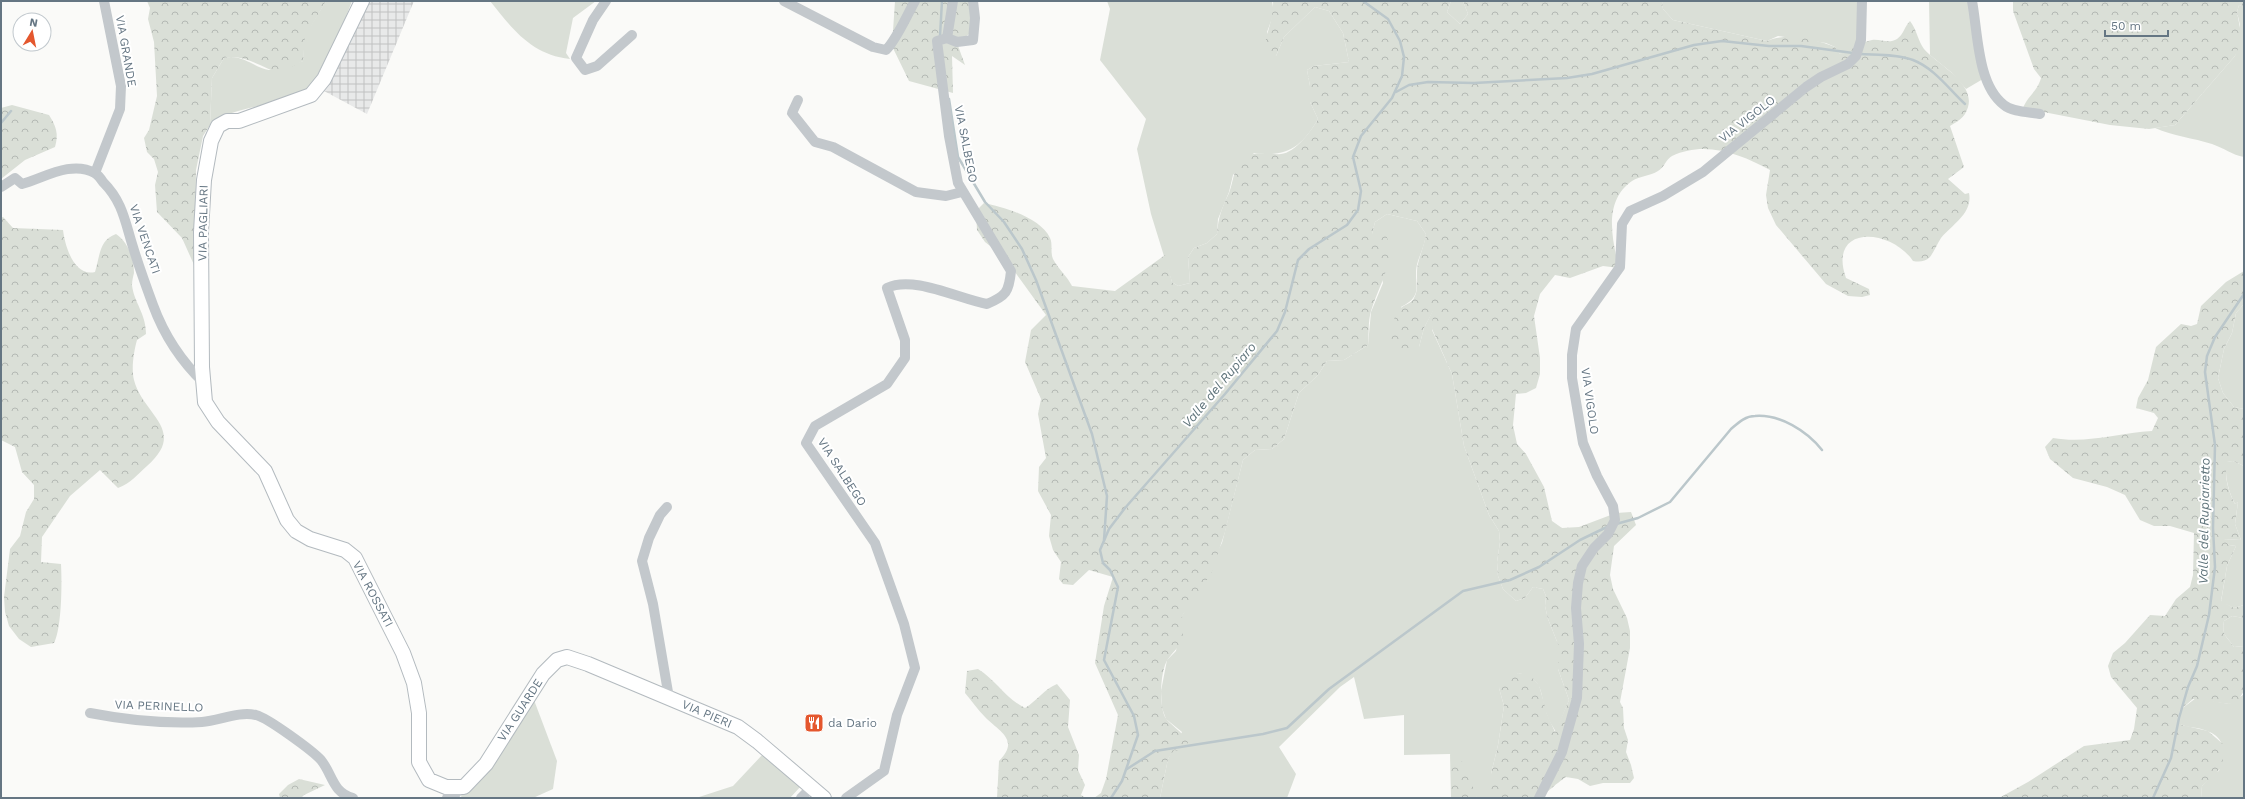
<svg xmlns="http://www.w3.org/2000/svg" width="2245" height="799" font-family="'Work Sans',sans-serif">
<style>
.industrial{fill:url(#industrial-grid)}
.grass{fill:#dadfd7}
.forest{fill:url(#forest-crowns)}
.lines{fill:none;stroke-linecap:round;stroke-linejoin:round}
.stream{stroke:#bbc7cb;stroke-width:2.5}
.secondary-casing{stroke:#b3babf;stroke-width:16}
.street{stroke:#c3c8cc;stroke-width:10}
.secondary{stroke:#fff;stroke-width:14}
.labels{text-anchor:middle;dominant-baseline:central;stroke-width:4;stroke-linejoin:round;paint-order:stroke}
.street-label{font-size:12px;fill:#657683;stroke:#fff}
.poi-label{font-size:12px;fill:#657683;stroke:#fff;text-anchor:start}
.water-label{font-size:13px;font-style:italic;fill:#60757c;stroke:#fff}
</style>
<defs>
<pattern id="industrial-grid" width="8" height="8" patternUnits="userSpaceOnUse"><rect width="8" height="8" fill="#e8e9e9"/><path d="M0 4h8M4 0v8" fill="none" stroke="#c0c1c2"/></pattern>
<pattern id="forest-crowns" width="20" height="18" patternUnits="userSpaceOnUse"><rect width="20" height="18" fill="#dadfd7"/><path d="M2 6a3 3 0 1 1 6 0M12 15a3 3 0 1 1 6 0" fill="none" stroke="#b4b9b4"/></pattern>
</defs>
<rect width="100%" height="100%" fill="#fafaf8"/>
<!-- industrial -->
<polygon class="industrial" points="366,1 414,1 367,114 324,91 335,71"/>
<!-- grass -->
<g class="grass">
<path d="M326,1h26l-8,21 -31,62c-24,24 -79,19 -103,41l2,-47 12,-20c18,-5 32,11 45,12 10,0 24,-6 34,-9l1,-24z"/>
<path d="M490,1h106l-23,17 -7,35 4,6c-38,-4 -57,-29 -80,-58z"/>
<path d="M1107,1h165l2,12 -7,19 9,24 8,-19 31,-30 14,4 14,22 6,29 -35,4 -7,4 3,16v16l8,17c-16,28 -32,39 -64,34l-21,22 -4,17 -11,27 -1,15 -10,9 -13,5 -6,9 2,26 -12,3 -6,-4 -21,-68 -14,-65 9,-30 -46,-59 10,-51z"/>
<polygon points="1451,1 1463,1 1468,14 1460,24 1447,12"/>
<polygon points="1662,1 1862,1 1865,43 1840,54 1835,47 1826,43 1778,36 1767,41 1673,20 1663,9"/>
<polygon points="1929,1 1973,1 1988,76 1966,89 1951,72 1930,55"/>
<path d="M2239,5l5,1v151c-12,-2 -20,-9 -32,-13 -19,-6 -39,-8 -57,-16l20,-3 60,-69 5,-31 -3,-13z"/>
<path d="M1387,214l30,7 9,13c-1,10 -5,18 -8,27 -7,21 9,33 -17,46l18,40 5,-19 9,-18 1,11 -2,9 20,44 12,72 25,69 10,16 1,11 -3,20 1,14 5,13 13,12 9,-3 8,-11 10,2 3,7 -1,10 3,13 10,25v25l11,31 -13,32c-3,-5 -7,-11 -9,-17 -8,-20 -1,-36 -29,-42l-19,15 5,18 -6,39 -7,29v24h-14l-27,-44 -46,1v-40l-40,4 -10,-42 -14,10 -61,60 17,27 -9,24h-127l8,-39 14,-27 -16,-13 -4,-11 -1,-17 6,-31 9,-9 6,-35 40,-73 21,-83 12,-10 17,-1 12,-10 15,-46 19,-18 9,-14 17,-1 24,-15 3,-33 12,-29 -11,-49 3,-12z"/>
<polygon points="2244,304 2244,409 2234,407 2223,393 2218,378 2224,349 2232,333 2236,313"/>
<path d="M2233,461l11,5v139l-10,3 -13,-6 6,-36 9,-20 -7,-1 -6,-6 18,1 -6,-16 3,-22 -3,2c-7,-13 -10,-27 -9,-42z"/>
<path d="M2232,616l12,2v28l-10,1c-6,-10 -13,-11 -10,-26z"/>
<path d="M2244,691v107h-43l1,-12 13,-14 4,-1c8,-25 5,-37 -22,-43 -6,-1 -13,-1 -18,-5l1,-13 16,-12 33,6 14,-9z"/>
<polygon points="534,700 557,761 553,789 533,798 462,798 460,794"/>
<polygon points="763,754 801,786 790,798 696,798 733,786"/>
</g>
<!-- forest -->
<g class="forest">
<path d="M147,1h179l-21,36 -2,24 -24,12c-16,-5 -37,-20 -55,-15l-12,20 -2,47 -7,11 -7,34 -1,97 -13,-29 -25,-26 -2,-27 3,-13 -4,-13 -7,-7 -3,-14 5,-8 8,-34 -3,-54 -6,-23 2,-11z"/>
<polygon points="895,1 969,1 972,32 957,43 965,65 952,56 953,93 909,81 892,46"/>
<path d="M1273,1h178l-4,11 13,12 8,-10 -5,-13h199l1,8 10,11 94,21c21,-9 47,-2 68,6l5,7c9,-5 22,-12 32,-14 9,-1 17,4 25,-1 7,-5 7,-12 13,-18 7,9 8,20 14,28 15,17 58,37 41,65 -3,5 -10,9 -15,12l14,41 -16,12 17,15 4,-1c4,20 -16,31 -28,45 -4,6 -7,14 -11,19 -5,5 -11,5 -17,4 -22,-33 -86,-37 -67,17l23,11 1,6 -8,2 -14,-1 -22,-12 -50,-59 -8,-17 -2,-13 4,-25c-29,-16 -65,-30 -98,-14 -6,3 -8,12 -14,15 -8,5 -18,5 -26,10 -29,20 -20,58 -13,87l-16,-2 -33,12 -15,-3 -15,19 -6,22 6,42v16l-4,14 -10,5 -10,1 -3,31 4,19 9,10 18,33 8,34 10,7 17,-1 37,-14 15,-1 5,13 -22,21 -4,29 3,14 14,29 3,13v17l-10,54 3,6 1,20 4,12 -2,12 5,13 3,13 -4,5h-27l-13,3 -12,-7 -12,-2c-6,4 -21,16 -25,21h-50v-24l7,-29 6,-39 -5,-18 3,-10 16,-5 12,2 9,10 8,29 8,18 14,-32 -11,-31v-25l-10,-25 -3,-13 1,-10 -3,-7 -10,-2 -8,11 -9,3 -13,-12 -5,-13 -1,-14 3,-20 -1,-11 -10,-16 -25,-69 -12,-72 -20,-45 1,-18 -9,17 -5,19 -13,4 -15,-6c1,-13 0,-29 11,-38 4,-3 10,-4 12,-9 4,-7 3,-14 3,-22 -1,-15 7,-27 9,-42l-9,-13 -30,-7 -12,8 -3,12 14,1c11,24 -8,52 -15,76 -3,10 -2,23 -3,34l-24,15 -17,1 -9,14 -19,18 -15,46 -12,10 -17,1 -12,10 -18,72 -14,42 -29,42 1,23c-4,8 -10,13 -15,20 -8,11 -9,46 -3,58 5,8 17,14 23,25l-4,10 -10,-2 -6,9 -8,39h-66l7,-5 5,-14 12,-64 -23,-52 9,-57 9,-29 -24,-7 -16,15 -10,-1 -4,-5 2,-17 -8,-12 -4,-14 2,-21 -13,-24 1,-24 7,-9 -8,-44 3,-15 -16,-37 6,-32 15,-15 -42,-58 -19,-15 -8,-12 -1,-19 8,-8c20,4 57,15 66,35 3,6 0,14 3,21 6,11 14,17 19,27l43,5 50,-36 7,27 6,4 12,-3 -2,-26 6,-9 13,-5 10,-9c1,-16 5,-27 12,-41 6,-15 4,-34 24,-39 8,-2 20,1 28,0 14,-1 31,-24 37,-35l-8,-17v-16l-3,-16 7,-4 35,-4 -6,-29 -14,-22 -14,-4 -31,30 -8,19 -12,-6c2,-17 10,-32 9,-49z"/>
<path d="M2013,1h231v5l-5,-1 -2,7 5,27 -7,17 -60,69 -26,4 -39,-4 -87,-17c6,-14 14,-16 18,-30l-7,-9 -21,-58z"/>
<path d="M12,105l37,10c7,11 10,19 6,32l-30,13 -24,19v-71z"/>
<path d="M3,217l10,11 50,2c2,16 11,47 32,42 5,-16 4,-32 21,-38 12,8 18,24 18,39 -1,4 -2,8 -2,12 2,18 14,28 14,49l-9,6c-3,11 -6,28 -3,40 9,35 54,50 13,86 -10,9 -16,17 -29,22l-18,-18 -30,26 -28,41 -1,25 20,2c1,18 1,63 -7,79l-23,4 -12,-8 -10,-13 -4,-14 -1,-15 6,-48 10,-13 6,-24 8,-13v-14l-12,-13 -7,-25 -14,-7v-222z"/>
<path d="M2244,271v33l-8,9 -4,20 -8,16 -6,29 5,15 11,14 10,2v57l-11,-5 -6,1c-3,14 1,29 8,42l3,-2 -3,22 6,16 -17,-1 5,6 7,1 -9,20 -6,35 13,7 10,-3v13l-12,-2 -8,5c-3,15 4,16 10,26l10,-1v45l-7,11 -8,2 -36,-5 -13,11 -2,9 4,6 26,6 15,13 1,11 -3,13 -19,18 -1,12h-202l29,-16 56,-36 46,-6 4,-11 3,-21 -26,-31 -3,-11 5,-13 12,-10 25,-28 15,1 11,-17 14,-12 3,-12 1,-42 -24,-7h-16l-14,-6 -15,-25 -18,-8 -34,-9 -23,-19 -5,-12 8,-9c34,6 65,-5 99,-7l6,-13 -4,-5 -18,-5 2,-10 10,-18 8,-33 25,-23 10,2 6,-2 4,-18 25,-24z"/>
<path d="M978,669c19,12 27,29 47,39 13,-8 19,-19 32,-24l13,16 -2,27 11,28 -1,15 7,15 -4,10 5,3h-89l2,-37c21,-21 1,-29 -14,-44 -7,-7 -13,-16 -20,-24l2,-22z"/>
<polygon points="1450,754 1464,763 1477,798 1451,798"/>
<polygon points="299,779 325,785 302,796 303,798 280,798 279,794 288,785"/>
</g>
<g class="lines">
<!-- stream -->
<g class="stream">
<polyline points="940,36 942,1"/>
<path d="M1860,54c17,1 37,0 53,6 21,8 36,29 52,44"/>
<polyline points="1396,92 1409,85 1428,82 1474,83 1567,78 1592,74 1694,45 1722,41 1769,46 1801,46 1853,53"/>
<polyline points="949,99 958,157 985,202 1004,222 1022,249 1036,280 1092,434 1107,496 1104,540"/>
<polyline points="1,123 11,111"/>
<path d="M1616,524l22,-6 32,-16 61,-73c7,-6 14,-13 24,-13 25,-2 52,15 67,34"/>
<polyline points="1127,769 1155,751 1263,734 1287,728 1329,689 1463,591 1510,580 1539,567 1580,540 1609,526"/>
<polyline points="1111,798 1122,781 1138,735 1134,716 1104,660 1118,587 1110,570 1103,563 1100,550 1109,529 1125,508 1225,394 1277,331 1285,312 1298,260 1309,249 1347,225 1358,210 1361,191 1353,157 1361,136 1392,98 1402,76 1404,57 1400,41 1388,19 1363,1"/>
<polyline points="2153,798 2171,758 2179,718 2188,687 2197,666 2209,615 2215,567 2213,528 2215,445 2205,372 2207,356 2215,337 2244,294"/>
</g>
<defs>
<polyline id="secondary" points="362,1 324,79 311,95 239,121 227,121 218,126 211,141 204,180 201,232 202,367 205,402 218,422 265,471 287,520 296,531 310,539 345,550 355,558 403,653 414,683 419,713 419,762 429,780 446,787 464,787 486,764 543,674 557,660 567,657 588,664 738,727 757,741 824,798"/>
</defs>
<!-- secondary casing -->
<use href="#secondary" class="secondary-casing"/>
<!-- street -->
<g class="street">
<polyline points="606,1 593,20 576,58 585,70 597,66 632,35"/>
<path d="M784,1l89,46 13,3c11,-11 21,-35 29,-49"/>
<path d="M1972,1c6,31 5,84 32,104 8,7 25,7 36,9"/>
<polyline points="947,38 953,1"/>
<polyline points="798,100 792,113 815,142 833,147 916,192 946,196 962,192"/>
<polyline points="95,173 120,109 121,86 104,1"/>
<path d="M1,187l14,-9 7,6c22,-6 49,-24 73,-11 3,2 6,6 8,9 20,20 22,40 30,65 6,20 13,39 20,58 11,30 29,57 51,78"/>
<polyline points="667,507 660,515 649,538 642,561 653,604 669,698"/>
<path d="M90,713c36,7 74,11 112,9 17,-1 36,-11 54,-7 12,3 57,36 65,45 12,15 11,32 32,38"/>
<polyline points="447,798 454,796 460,788"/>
<polyline points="801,798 812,787"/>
<path d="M846,798l38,-27 13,-56 18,-47 -11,-44 -29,-81 -69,-100 9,-17 72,-42 18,-26v-18l-18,-52c26,-13 72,11 100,16 19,-8 22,-12 24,-33l-53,-88 -9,-47 -12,-95 10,-3 10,4 16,-2 2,-22 -2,-17"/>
<polyline points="1539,798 1562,752 1577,698 1579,644 1576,608 1578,583 1582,566 1594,548 1608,534 1615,520 1613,506 1597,476 1583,443 1572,378 1572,355 1576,329 1620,267 1622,224 1630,211 1663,196 1703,172 1806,87 1821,77 1848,64 1856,56 1861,40 1862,1"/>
</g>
<!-- secondary -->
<use href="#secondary" class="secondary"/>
</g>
<!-- icons -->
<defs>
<symbol id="restaurant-square" viewBox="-11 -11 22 22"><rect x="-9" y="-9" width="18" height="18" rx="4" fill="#e4572e" stroke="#fff"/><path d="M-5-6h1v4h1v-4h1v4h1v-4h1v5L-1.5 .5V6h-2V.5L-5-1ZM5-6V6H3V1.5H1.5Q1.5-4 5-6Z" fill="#fff"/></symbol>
</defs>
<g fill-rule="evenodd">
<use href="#restaurant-square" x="803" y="712" width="22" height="22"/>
</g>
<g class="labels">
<!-- street labels -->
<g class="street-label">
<text transform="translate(126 51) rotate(80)">VIA GRANDE</text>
<text transform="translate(1747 119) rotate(-38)">VIA VIGOLO</text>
<text transform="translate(966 144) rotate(79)">VIA SALBEGO</text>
<text transform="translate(203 223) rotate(-89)">VIA PAGLIARI</text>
<text transform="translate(145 239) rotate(71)">VIA VENCATI</text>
<text transform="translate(1590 401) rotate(82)">VIA VIGOLO</text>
<text transform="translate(842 472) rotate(57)">VIA SALBEGO</text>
<text transform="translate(373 594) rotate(62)">VIA ROSSATI</text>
<text transform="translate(159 706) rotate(2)">VIA PERINELLO</text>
<text transform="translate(520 710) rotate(-57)">VIA GUARDE</text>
<text transform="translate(707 714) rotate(23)">VIA PIERI</text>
</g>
<!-- poi labels -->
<g class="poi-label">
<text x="828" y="723">da Dario</text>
</g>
<!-- water labels -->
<g class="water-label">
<text transform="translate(1219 385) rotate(-50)">Valle del Rupiaro</text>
<text transform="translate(2204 521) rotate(-89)">Valle del Rupiarietto</text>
</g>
</g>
<!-- border -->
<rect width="2245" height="799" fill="none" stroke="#657683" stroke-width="4"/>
<!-- north arrow -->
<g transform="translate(32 32) rotate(10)"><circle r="19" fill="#ffffff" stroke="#c1c8cd"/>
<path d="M0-3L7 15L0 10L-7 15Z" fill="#e4572e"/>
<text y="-6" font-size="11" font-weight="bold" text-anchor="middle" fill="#657683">N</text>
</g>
<!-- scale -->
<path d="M2105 30v6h63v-6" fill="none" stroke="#657683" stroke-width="2"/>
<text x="2111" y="30" font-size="12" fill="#657683" stroke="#ffffff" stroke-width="3" paint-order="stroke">50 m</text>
</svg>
